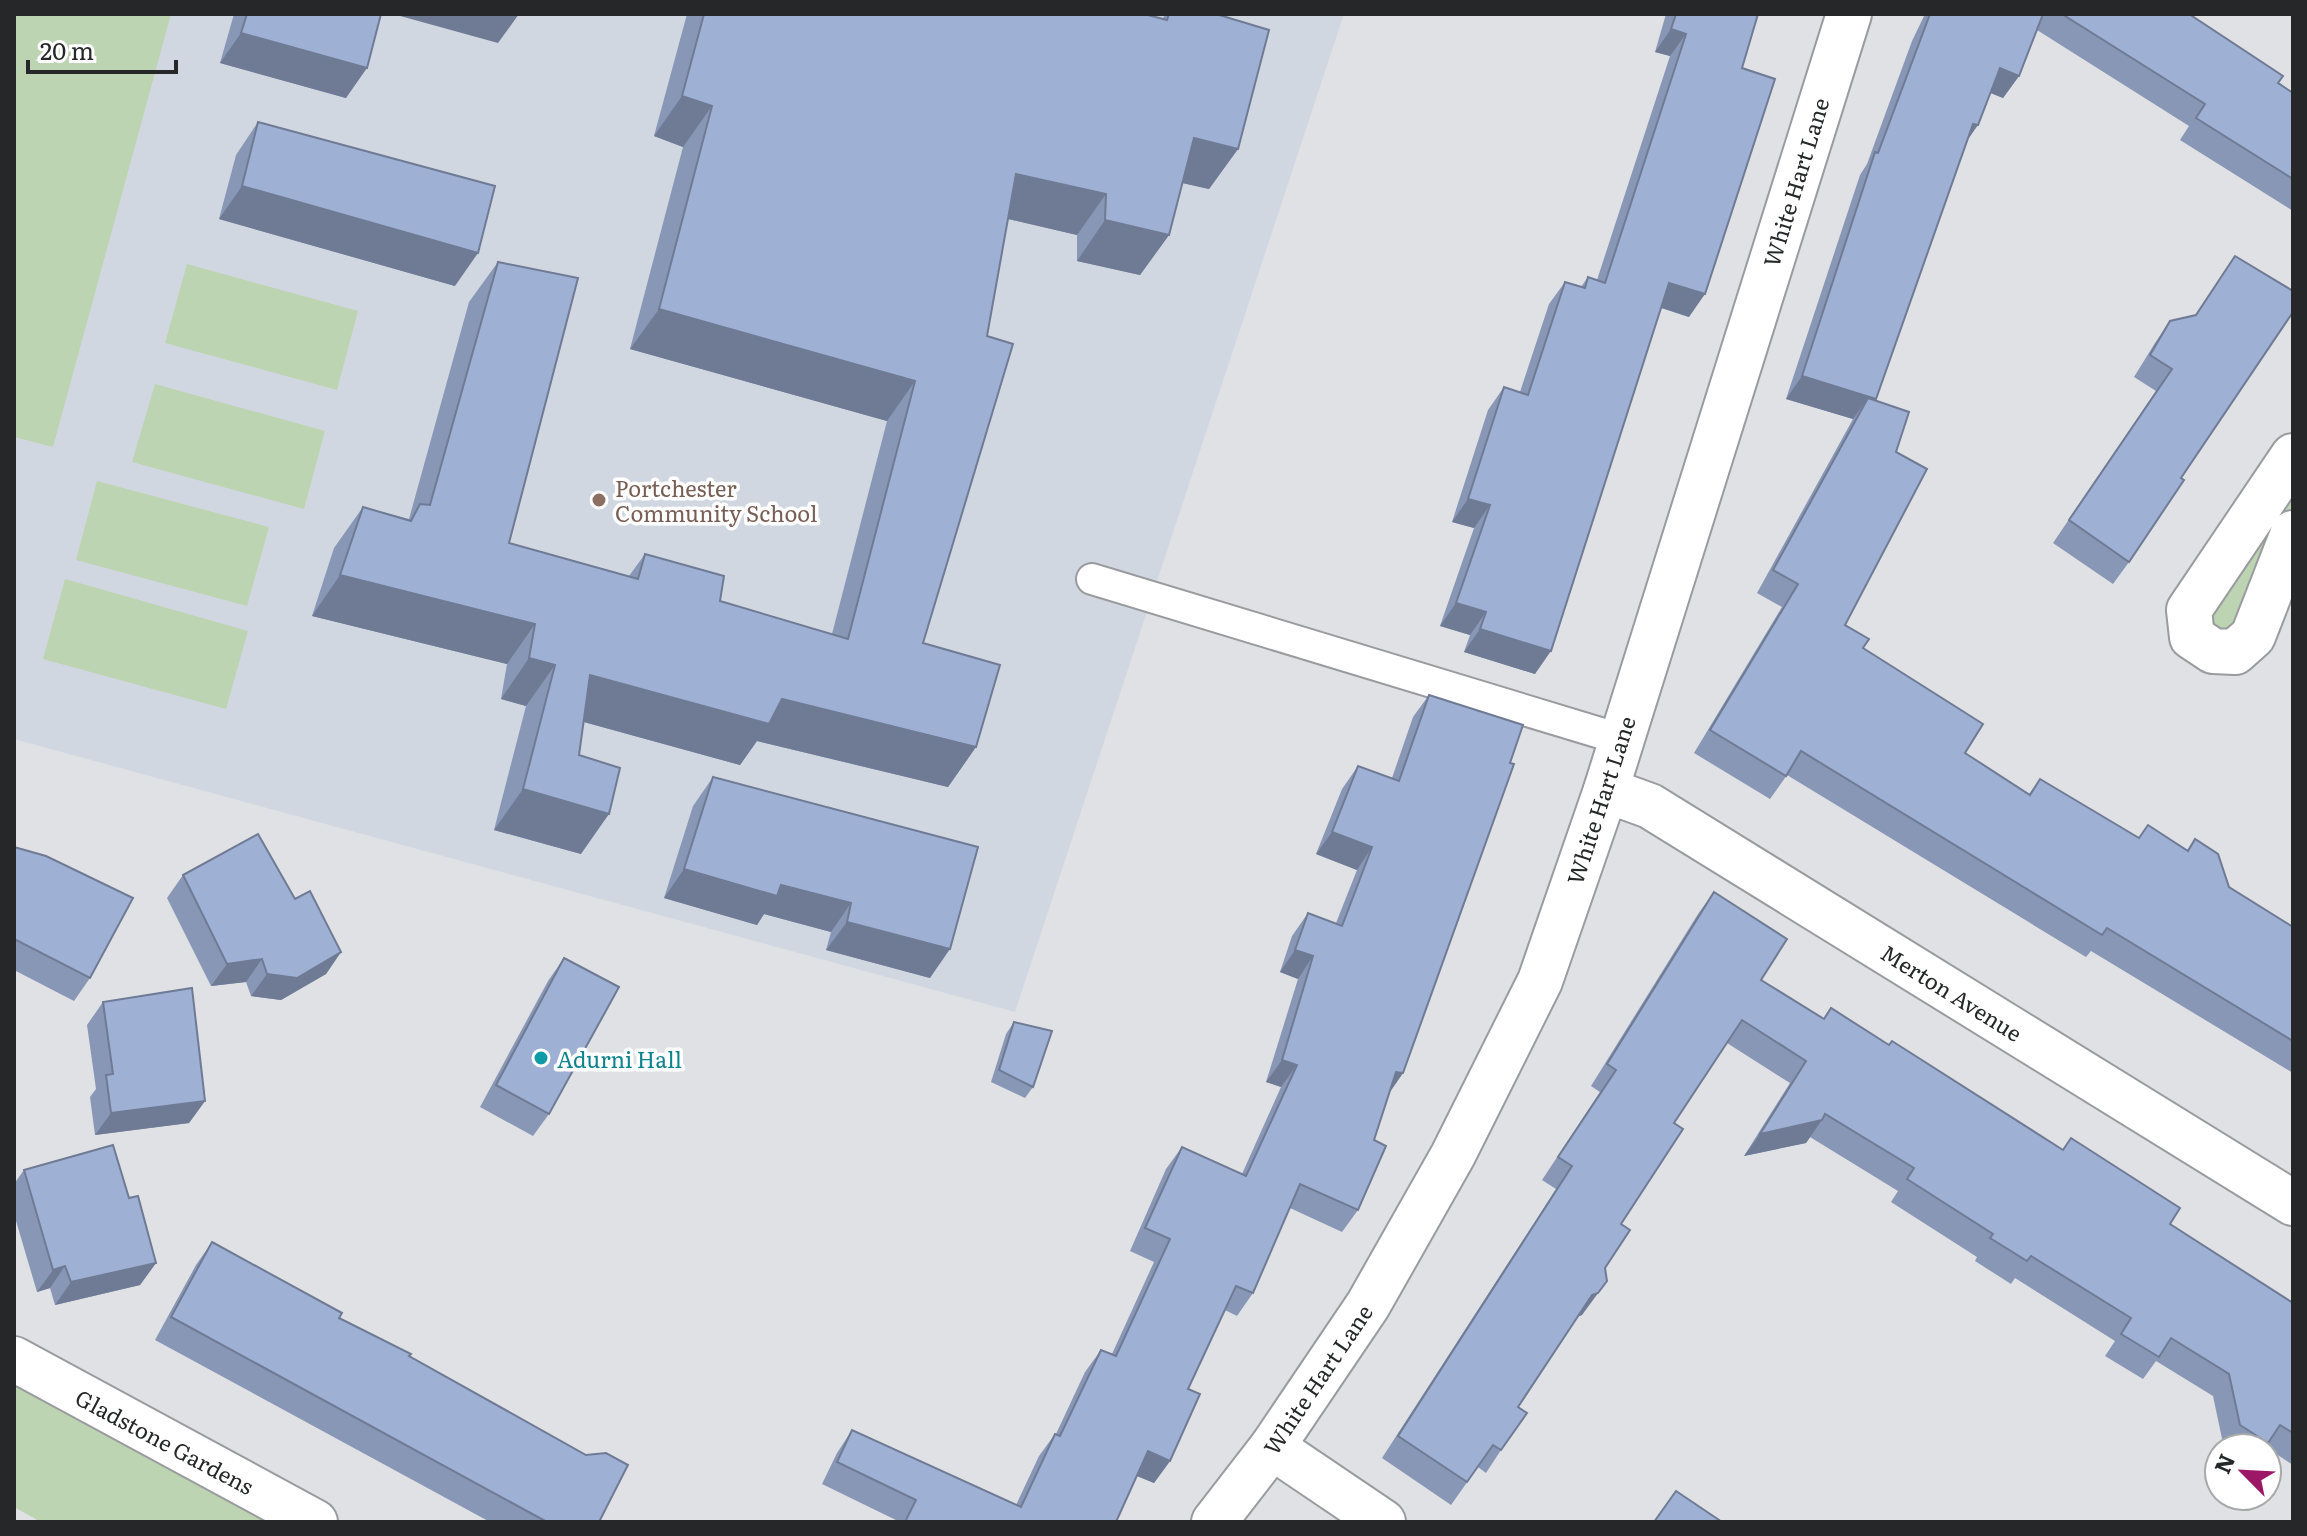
<svg xmlns="http://www.w3.org/2000/svg" width="2307" height="1536" font-family="Literata,serif">
<style>
.built{fill:#d1d7e1}
.green{fill:#bcd4b1}
.lines{fill:none;stroke-linecap:round;stroke-linejoin:round}
.lane-casing{stroke:#999b9e;stroke-width:34}
.street-casing{stroke:#999b9e;stroke-width:48}
.secondary-casing{stroke:#999b9e;stroke-width:48}
.lane{stroke:#fff;stroke-width:30}
.street{stroke:#fff;stroke-width:44}
.secondary{stroke:#fff;stroke-width:44}
.wall{fill:#8897b6}
.shaded-wall{fill:#6f7b94}
.building{fill:#9eb0d4;stroke:#6f7b94;stroke-width:2}
.education-dot{fill:#8d6e63;stroke:#fff;stroke-width:3}
.culture-dot{fill:#0f9aa8;stroke:#fff;stroke-width:3}
.labels{text-anchor:middle;dominant-baseline:central;stroke-width:7;stroke-linejoin:round;paint-order:stroke}
.street-label{font-size:22px;fill:#262728;stroke:#fff}
.education-label{font-size:22px;fill:#785e54;stroke:#fff;text-anchor:start}
.culture-label{font-size:22px;fill:#0d838f;stroke:#fff;text-anchor:start}
</style>
<rect width="100%" height="100%" fill="#e0e1e5"/>
<!-- built -->
<polygon class="built" points="14,14 1344,14 1015,1012 14,739"/>
<!-- green -->
<g class="green">
<polygon points="14,14 171,14 53,447 14,437"/>
<polygon points="187,264 358,311 337,390 165,343"/>
<polygon points="155,384 325,431 304,509 132,462"/>
<polygon points="2293,468 2293,502 2248,625 2233,638 2204,623"/>
<polygon points="97,481 269,527 247,606 76,560"/>
<polygon points="65,579 248,631 226,709 43,659"/>
<polygon points="14,1379 275,1522 41,1522 14,1507"/>
</g>
<g class="lines">
<defs>
<polyline id="lane" points="1092,579 1620,739"/>
<g id="street">
<polyline points="2293,456 2189,610 2192,637 2213,651 2235,652 2253,636 2293,533"/>
<polyline points="1606,790 1650,806 2293,1203"/>
<polyline points="14,1359 315,1522"/>
<polyline points="1272,1447 1383,1522"/>
</g>
<polyline id="secondary" points="1214,1522 1272,1447 1368,1305 1453,1155 1540,981 1606,790 1849,14"/>
</defs>
<!-- lane casing -->
<use href="#lane" class="lane-casing"/>
<!-- street casing -->
<use href="#street" class="street-casing"/>
<!-- secondary casing -->
<use href="#secondary" class="secondary-casing"/>
<!-- lane -->
<use href="#lane" class="lane"/>
<!-- street -->
<use href="#street" class="street"/>
<!-- secondary -->
<use href="#secondary" class="secondary"/>
</g>
<!-- wall -->
<g class="wall">
<polygon points="234,14 381,14 346,98 220,63"/>
<polygon points="687,14 1144,14 1162,19 1166,14 1216,14 1238,149 1209,189 1182,183 1169,235 1140,275 1077,261 1077,235 1008,219 923,643 976,747 948,787 757,741 740,765 584,722 579,755 581,854 494,830 526,706 501,699 507,664 312,616 334,548 363,507 409,519 469,302 498,262 509,543 629,576 645,554 720,601 832,634 887,421 630,349 683,147 654,136"/>
<polygon points="1666,14 1758,14 1742,68 1689,317 1661,308 1535,674 1464,652 1470,635 1440,626 1474,528 1452,522 1488,410 1504,387 1520,392 1549,304 1565,282 1581,287 1588,277 1597,280 1670,56 1655,52"/>
<polygon points="1925,14 2189,14 2293,93 2293,211 2180,140 2189,126 2037,30 2019,76 2003,98 1990,93 1968,139 1876,400 1896,452 1845,625 1863,648 1965,753 2029,794 2040,779 2139,838 2187,850 2195,839 2229,887 2293,928 2293,1073 2091,951 2086,957 1787,775 1770,799 1694,753 1782,607 1757,593 1853,419 1786,399 1860,175 1867,164 1912,41"/>
<polygon points="258,122 455,286 219,219 236,155"/>
<polygon points="2235,256 2181,478 2129,562 2113,584 2053,543 2156,391 2134,377 2155,343 2170,321 2195,316"/>
<polygon points="1429,695 1403,1073 1390,1092 1374,1140 1358,1210 1342,1232 1290,1208 1253,1293 1237,1316 1225,1310 1188,1389 1170,1461 1154,1483 1137,1476 1116,1522 900,1522 822,1484 837,1453 852,1430 1016,1505 1039,1456 1055,1434 1056,1434 1085,1372 1101,1350 1112,1354 1154,1262 1130,1251 1166,1169 1182,1147 1242,1174 1281,1087 1266,1082 1298,979 1280,972 1292,936 1308,913 1336,923 1357,870 1316,854 1342,789 1358,766 1392,778 1413,717"/>
<polygon points="713,777 930,978 826,950 831,932 764,914 757,925 664,898 693,806"/>
<polygon points="14,847 90,978 74,1001 14,970"/>
<polygon points="183,875 295,899 341,952 326,974 281,1000 251,996 246,982 211,986 167,898"/>
<polygon points="1714,892 1761,980 1824,1019 2170,1224 2293,1303 2293,1465 2267,1448 2224,1448 2213,1396 2156,1361 2143,1379 2105,1356 2115,1341 2015,1278 2011,1284 1975,1261 1977,1257 1891,1202 1898,1191 1810,1137 1806,1143 1744,1156 1790,1083 1727,1043 1674,1123 1621,1224 1605,1268 1582,1315 1577,1317 1518,1407 1501,1450 1486,1473 1478,1467 1451,1505 1382,1458 1556,1189 1542,1180 1600,1092 1591,1086 1698,914"/>
<polygon points="564,958 549,1114 533,1136 480,1107 548,981"/>
<polygon points="103,1002 205,1101 189,1123 95,1135 90,1097 96,1089 87,1025"/>
<polygon points="1014,1022 1033,1087 1025,1098 991,1082 1006,1034"/>
<polygon points="24,1170 129,1198 156,1263 140,1285 55,1305 50,1288 37,1292 14,1214 14,1184"/>
<polygon points="212,1242 339,1318 409,1356 599,1522 490,1522 155,1340 196,1265"/>
</g>
<!-- shaded-wall -->
<g class="shaded-wall">
<polygon points="393,14 519,14 498,43"/>
<polygon points="1671,29 1686,34 1670,56 1655,52"/>
<polygon points="241,33 367,68 346,98 220,63"/>
<polygon points="2000,68 2019,76 2003,98 1984,90"/>
<polygon points="682,96 712,106 683,147 654,136"/>
<polygon points="1973,124 1978,125 1962,148"/>
<polygon points="1194,138 1238,149 1209,189 1165,179"/>
<polygon points="1016,174 1106,194 1077,235 987,214"/>
<polygon points="242,186 478,253 455,286 219,219"/>
<polygon points="1105,220 1169,235 1140,275 1077,261"/>
<polygon points="1669,283 1705,294 1689,317 1653,305"/>
<polygon points="659,309 915,381 887,421 630,349"/>
<polygon points="1802,376 1876,399 1868,398 1853,419 1786,399"/>
<polygon points="1468,499 1490,505 1474,528 1452,522"/>
<polygon points="340,575 535,624 507,664 312,616"/>
<polygon points="1456,603 1486,612 1470,635 1440,626"/>
<polygon points="1480,629 1551,651 1535,674 1464,652"/>
<polygon points="529,658 555,665 526,706 501,699"/>
<polygon points="590,675 782,699 976,747 948,787 757,741 740,765 562,716"/>
<polygon points="523,789 609,814 581,854 494,830"/>
<polygon points="1332,832 1372,847 1357,870 1316,854"/>
<polygon points="684,869 781,885 851,903 831,932 764,914 757,925 664,898"/>
<polygon points="847,922 950,949 930,978 826,950"/>
<polygon points="1295,950 1313,956 1298,979 1280,972"/>
<polygon points="341,952 326,974 281,1000 251,996 267,974"/>
<polygon points="262,959 246,982 211,986 227,964"/>
<polygon points="1282,1060 1297,1065 1281,1087 1266,1082"/>
<polygon points="1396,1072 1403,1073 1387,1096"/>
<polygon points="205,1101 189,1123 95,1135 111,1113"/>
<polygon points="1822,1120 1806,1143 1744,1156 1760,1134"/>
<polygon points="156,1263 140,1285 55,1305 71,1282"/>
<polygon points="65,1266 50,1288 37,1292 53,1270"/>
<polygon points="1607,1281 1582,1315 1576,1317 1592,1295"/>
<polygon points="1148,1451 1170,1461 1154,1483 1132,1474"/>
</g>
<!-- building -->
<g class="building">
<polygon points="247,14 381,14 367,68 241,33"/>
<polygon points="704,14 1144,14 1167,20 1169,14 1216,14 1269,30 1238,149 1194,138 1169,235 1105,220 1106,194 1016,174 987,336 1013,344 923,643 1000,665 976,747 782,699 769,724 590,675 579,755 620,768 609,814 523,789 555,665 529,658 535,624 340,575 363,507 411,521 420,504 430,505 498,262 578,278 509,543 638,579 645,554 724,576 720,601 848,639 915,381 659,309 712,106 682,96"/>
<polygon points="1676,14 1758,14 1742,68 1775,79 1705,294 1669,283 1551,651 1480,629 1486,612 1456,603 1490,505 1468,499 1504,387 1528,395 1565,282 1585,288 1588,277 1605,283 1686,34 1671,29"/>
<polygon points="1930,14 2043,14 2019,76 2000,68 1978,125 1973,124 1876,399 1802,376 1875,152 1878,153"/>
<polygon points="2062,14 2189,14 2283,76 2278,83 2293,93 2293,179 2196,118 2205,104"/>
<polygon points="258,122 495,186 478,253 242,186"/>
<polygon points="2235,256 2293,291 2293,312 2181,478 2184,480 2129,562 2069,520 2172,369 2150,355 2170,321 2196,315"/>
<polygon points="1868,398 1909,412 1896,452 1927,469 1845,625 1869,639 1863,648 1983,724 1965,753 2030,795 2040,779 2139,838 2148,825 2188,851 2195,839 2218,854 2229,887 2293,927 2293,1041 2107,928 2102,935 1801,751 1786,776 1710,730 1798,584 1773,570"/>
<polygon points="1429,695 1523,725 1510,763 1514,764 1403,1073 1396,1072 1374,1140 1386,1146 1358,1210 1300,1184 1253,1293 1236,1286 1188,1389 1200,1394 1170,1461 1148,1451 1116,1522 905,1522 916,1500 837,1462 852,1430 1021,1507 1055,1434 1060,1436 1101,1350 1116,1356 1170,1239 1145,1228 1182,1147 1246,1176 1297,1065 1282,1060 1313,956 1295,950 1308,913 1342,926 1372,847 1332,832 1358,766 1399,781"/>
<polygon points="713,777 978,847 950,949 847,922 851,903 781,885 777,896 684,869"/>
<polygon points="258,834 295,899 310,891 341,952 297,978 267,974 262,959 227,964 183,875"/>
<polygon points="14,847 46,856 133,898 90,978 14,939"/>
<polygon points="1714,892 1787,939 1761,980 1824,1019 1831,1008 1889,1045 1892,1041 2063,1150 2071,1138 2180,1208 2170,1224 2293,1303 2293,1433 2280,1425 2268,1443 2240,1425 2229,1374 2171,1338 2159,1357 2121,1334 2131,1318 2031,1256 2027,1261 1990,1238 1993,1234 1907,1179 1914,1168 1825,1114 1822,1120 1760,1134 1806,1061 1742,1020 1674,1123 1683,1129 1621,1224 1630,1230 1605,1268 1607,1281 1598,1293 1592,1295 1518,1407 1527,1413 1501,1450 1493,1445 1467,1482 1398,1436 1572,1166 1558,1157 1616,1070 1607,1064"/>
<polygon points="564,958 619,987 549,1114 496,1085"/>
<polygon points="192,988 205,1101 111,1113 106,1075 113,1074 103,1002"/>
<polygon points="1014,1022 1052,1031 1033,1087 999,1070"/>
<polygon points="113,1145 129,1198 138,1196 156,1263 71,1282 65,1266 53,1270 24,1170"/>
<polygon points="212,1242 342,1313 339,1318 411,1354 409,1356 586,1455 606,1453 628,1465 599,1522 547,1522 171,1317"/>
<polygon points="1676,1491 1722,1522 1654,1522"/>
</g>
<!-- markers -->
<circle class="education-dot" cx="599" cy="500" r="8"/>
<circle class="culture-dot" cx="541" cy="1058" r="8"/>
<g class="labels">
<!-- street labels -->
<g class="street-label">
<text transform="translate(1795 182) rotate(-73)">White Hart Lane</text>
<text transform="translate(1600 800) rotate(-72)">White Hart Lane</text>
<text transform="translate(1952 992) rotate(32)">Merton Avenue</text>
<text transform="translate(1317 1379) rotate(-56)">White Hart Lane</text>
<text transform="translate(165 1441) rotate(28)">Gladstone Gardens</text>
</g>
<!-- education labels -->
<g class="education-label">
<text x="615" y="487">Portchester<tspan x="615" dy="25">Community School</tspan></text>
</g>
<!-- culture labels -->
<g class="culture-label">
<text x="557" y="1058">Adurni Hall</text>
</g>
</g>
<!-- border -->
<rect width="2307" height="1536" fill="none" stroke="#262728" stroke-width="32"/>
<!-- north arrow -->
<g transform="translate(2243 1472) rotate(294)"><circle r="38" fill="#ffffff" stroke="#a8a9a9" stroke-width="2"/>
<path d="M0-6L14 30L0 20L-14 30Z" fill="#9d1767"/>
<text y="-12" font-size="22" font-weight="bold" text-anchor="middle" fill="#262728">N</text>
</g>
<!-- scale -->
<path d="M28 60v12h148v-12" fill="none" stroke="#262728" stroke-width="4"/>
<text x="40" y="60" font-size="24" fill="#262728" stroke="#ffffff" stroke-width="6" paint-order="stroke">20 m</text>
</svg>
